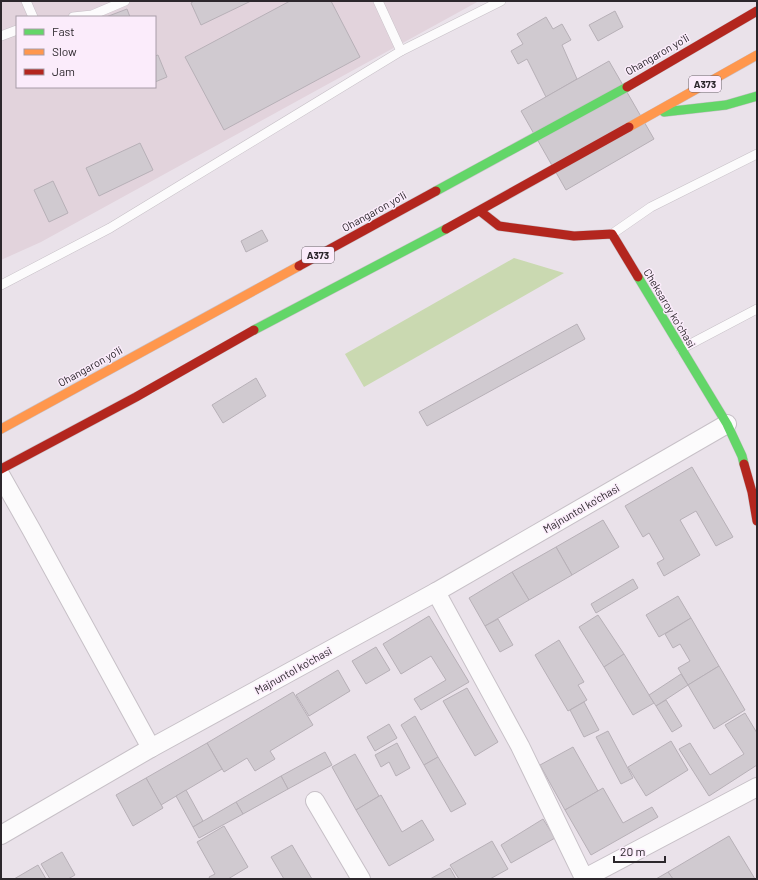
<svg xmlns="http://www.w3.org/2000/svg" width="758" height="880" font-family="Barlow,sans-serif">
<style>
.industrial{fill:#e2d3dc;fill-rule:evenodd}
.green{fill:#cad9b1}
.building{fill:#d0cad0;stroke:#b7b0b7}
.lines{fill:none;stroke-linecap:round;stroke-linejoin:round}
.lane-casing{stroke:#c7c0c7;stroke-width:10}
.street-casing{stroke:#c7c0c7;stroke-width:20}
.fast-casing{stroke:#c7c0c7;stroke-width:10}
.slow-casing{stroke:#c7c0c7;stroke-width:10}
.jam-casing{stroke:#c7c0c7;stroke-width:10}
.lane{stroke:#fcfbfc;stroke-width:9}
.street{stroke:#fcfbfc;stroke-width:18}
.fast{stroke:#63d668;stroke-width:9}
.slow{stroke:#ff974d;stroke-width:9}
.jam{stroke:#b3261e;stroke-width:9}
.labels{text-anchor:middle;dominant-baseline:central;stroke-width:3;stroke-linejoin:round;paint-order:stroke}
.shield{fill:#fbecfb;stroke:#6a626a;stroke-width:1}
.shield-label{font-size:10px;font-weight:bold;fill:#2c272c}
.street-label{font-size:11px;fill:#2c272c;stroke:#fbecfb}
</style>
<rect width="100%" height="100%" fill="#eae2ea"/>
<!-- industrial -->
<path class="industrial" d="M1,1h478l-438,241 -40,18zM17,17h138v70h-138z"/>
<!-- green -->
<polygon class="green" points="514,258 564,273 364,387 345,354"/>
<!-- building -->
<g class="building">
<polygon points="194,1 251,1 201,25 191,3"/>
<polygon points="290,1 331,1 360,57 224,130 185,57"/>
<polygon points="127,9 130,17 106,17"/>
<polygon points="615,11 623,27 598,41 589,25"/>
<polygon points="546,17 553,29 562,24 571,40 562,45 577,79 546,97 527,59 518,64 511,51 523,44 517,34"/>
<polygon points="158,55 167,77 155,82 155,56"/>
<polygon points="609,61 654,139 566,190 521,111"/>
<polygon points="140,143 153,170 99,196 86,168"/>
<polygon points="53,181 68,213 49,222 34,190"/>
<polygon points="262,230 268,241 246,252 241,241"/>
<polygon points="577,324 585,339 427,426 419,412"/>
<polygon points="256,378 266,396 223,423 212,405"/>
<polygon points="692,467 733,537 716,546 696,511 680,520 700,555 664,576 657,563 664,559 649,533 643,537 625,506"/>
<polygon points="603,520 619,547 572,575 556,547"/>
<polygon points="556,547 572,575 529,600 512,572"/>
<polygon points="512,572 529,600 485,626 469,598"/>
<polygon points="633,579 638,588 596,613 591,604"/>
<polygon points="678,596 691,618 659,637 646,615"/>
<polygon points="598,615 624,654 604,667 579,627"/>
<polygon points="429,616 469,682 421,710 414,699 446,680 431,656 401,674 383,644"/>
<polygon points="691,618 719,666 688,685 678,668 690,661 680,644 673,648 665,634"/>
<polygon points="498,619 513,645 500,652 485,626"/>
<polygon points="559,640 584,682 578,685 587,700 568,711 535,655"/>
<polygon points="376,647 390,670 366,684 352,661"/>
<polygon points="624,654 654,703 633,715 604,667"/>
<polygon points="719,666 745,710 714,729 688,685"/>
<polygon points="338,670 350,691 309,716 296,695"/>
<polygon points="681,674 688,685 656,706 649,695"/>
<polygon points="467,688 498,742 475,756 443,701"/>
<polygon points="293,692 313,725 270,751 275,759 255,771 247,758 224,772 207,743"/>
<polygon points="666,700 682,726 672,732 656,706"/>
<polygon points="584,702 599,730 584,737 570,710"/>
<polygon points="745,713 757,733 757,765 709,796 679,749 690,743 710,775 744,754 725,725"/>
<polygon points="415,716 438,757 424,765 401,725"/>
<polygon points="389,724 397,738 375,751 367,737"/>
<polygon points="608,731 633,778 621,784 596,737"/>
<polygon points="671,741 688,770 646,796 628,767"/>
<polygon points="207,743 222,769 161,805 146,778"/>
<polygon points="397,743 410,768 396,776 389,762 381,767 375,755"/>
<polygon points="573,747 598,791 565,810 540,765"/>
<polygon points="325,752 332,765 288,789 281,776"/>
<polygon points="355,754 379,796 356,810 332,767"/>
<polygon points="438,757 466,804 451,812 424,765"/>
<polygon points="281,776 288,789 243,814 236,802"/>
<polygon points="146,778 163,808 133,826 116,795"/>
<polygon points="603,788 623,823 652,807 658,817 591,855 565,810"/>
<polygon points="186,790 203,821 193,827 176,796"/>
<polygon points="381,795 402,832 422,820 434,840 389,866 356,810"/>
<polygon points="236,802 243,814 199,838 193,827"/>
<polygon points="543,819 555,838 511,863 501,845"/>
<polygon points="224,826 248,867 228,879 210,879 209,877 215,874 197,842"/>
<polygon points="729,836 755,879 673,879 668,872"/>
<polygon points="492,841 508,869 490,879 459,879 450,865"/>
<polygon points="292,845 312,879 284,879 271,857"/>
<polygon points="62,852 75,875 68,879 50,879 41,864"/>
<polygon points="38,865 46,879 14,879"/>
<polygon points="450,868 456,879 430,879"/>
<polygon points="668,872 673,879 656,879"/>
</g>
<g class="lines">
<defs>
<g id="lane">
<polyline points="26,1 33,17"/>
<polyline points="378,1 401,51"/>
<polyline points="73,17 92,15 125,1"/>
<polyline points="1,36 17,30"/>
<polyline points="612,234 651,207 757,154"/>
<polyline points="1,285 110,228 401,51 501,1"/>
<polyline points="681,349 757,309"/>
</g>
<g id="street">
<polyline points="1,476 31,529 151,748"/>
<polyline points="436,592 520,746 584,878"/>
<polyline points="315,801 361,879"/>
<polyline points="1,835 151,748 436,592 727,424"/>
<polyline points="583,879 757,787"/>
</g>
<g id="fast">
<polyline points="664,112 726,105 757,96"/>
<polyline points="436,191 627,87"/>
<polyline points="638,277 727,424 742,456 744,464"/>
<polyline points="254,330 446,229"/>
</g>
<g id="slow">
<polyline points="629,127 757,55"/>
<polyline points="1,429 299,266"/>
</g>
<g id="jam">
<polyline points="627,87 757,11"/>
<polyline points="480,211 499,226 574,236 612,234 638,277"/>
<polyline points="446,229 629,127"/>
<polyline points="299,266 436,191"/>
<polyline points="744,464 752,492 757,521"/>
<polyline points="1,469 136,397 254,330"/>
</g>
</defs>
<!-- lane casing -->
<use href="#lane" class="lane-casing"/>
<!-- street casing -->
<use href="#street" class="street-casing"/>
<!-- fast casing -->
<use href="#fast" class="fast-casing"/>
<!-- slow casing -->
<use href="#slow" class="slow-casing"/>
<!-- jam casing -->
<use href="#jam" class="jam-casing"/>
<!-- lane -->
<use href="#lane" class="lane"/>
<!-- street -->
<use href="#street" class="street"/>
<!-- fast -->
<use href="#fast" class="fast"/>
<!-- slow -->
<use href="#slow" class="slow"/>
<!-- jam -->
<use href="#jam" class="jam"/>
</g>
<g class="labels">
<!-- shield labels -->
<g class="shield">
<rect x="689" y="76" width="32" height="16" rx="3"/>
<rect x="302" y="247" width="32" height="16" rx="3"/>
</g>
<g class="shield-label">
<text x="705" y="84">A373</text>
<text x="318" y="255">A373</text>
</g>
<!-- street labels -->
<g class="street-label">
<text transform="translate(657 54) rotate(-30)">Ohangaron yoʻli</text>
<text transform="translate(374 211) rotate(-29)">Ohangaron yoʻli</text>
<text transform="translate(670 308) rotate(59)">Cheksaroy koʻchasi</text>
<text transform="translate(90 366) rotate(-29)">Ohangaron yoʻli</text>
<text transform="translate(581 508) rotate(-30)">Majnuntol ko'chasi</text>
<text transform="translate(293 670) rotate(-29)">Majnuntol ko'chasi</text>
</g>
</g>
<!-- border -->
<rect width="758" height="880" fill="none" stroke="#2c272c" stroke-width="4"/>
<!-- legend -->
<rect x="16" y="16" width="140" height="72" fill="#fbecfb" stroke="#a89da8"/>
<rect x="24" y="29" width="20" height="6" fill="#63d668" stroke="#a89da8"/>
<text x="52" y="36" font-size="12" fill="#2c272c">Fast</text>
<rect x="24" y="49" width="20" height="6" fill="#ff974d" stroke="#a89da8"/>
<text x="52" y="56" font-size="12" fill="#2c272c">Slow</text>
<rect x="24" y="69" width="20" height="6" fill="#b3261e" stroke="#a89da8"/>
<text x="52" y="76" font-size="12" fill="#2c272c">Jam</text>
<!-- scale -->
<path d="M614 856v6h51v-6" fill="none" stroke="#2c272c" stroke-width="2"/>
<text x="620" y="856" font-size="12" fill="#2c272c" stroke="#fbecfb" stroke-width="3" paint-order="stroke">20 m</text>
</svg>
